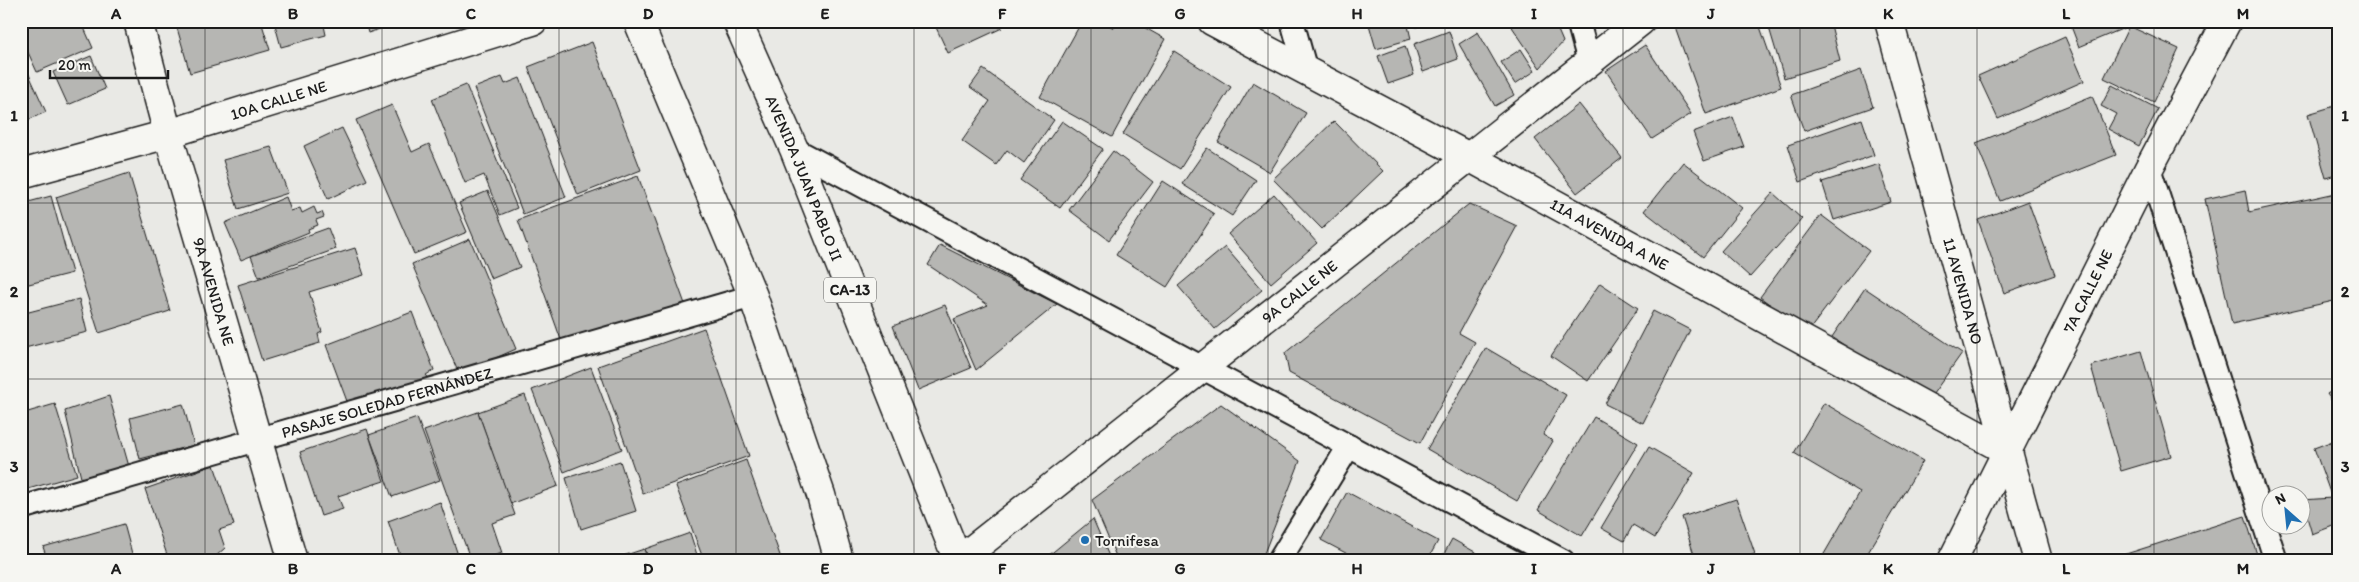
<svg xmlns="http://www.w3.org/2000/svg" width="2359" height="582" font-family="Itim,sans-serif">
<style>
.building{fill:#b6b6b3;stroke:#1c1c1c}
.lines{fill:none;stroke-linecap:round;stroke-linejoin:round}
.service-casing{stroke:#1c1c1c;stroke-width:26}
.minor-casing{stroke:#1c1c1c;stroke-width:31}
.trunk-casing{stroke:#1c1c1c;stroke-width:31}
.service{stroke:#f6f6f2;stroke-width:22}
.minor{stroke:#f6f6f2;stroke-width:28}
.trunk{stroke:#f6f6f2;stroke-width:28}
.grid{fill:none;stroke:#1c1c1c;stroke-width:1;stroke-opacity:0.55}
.poi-dot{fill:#1f6fb2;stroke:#f6f6f2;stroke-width:2}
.labels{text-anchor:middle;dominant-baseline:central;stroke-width:4;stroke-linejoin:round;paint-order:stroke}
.shield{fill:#f6f6f2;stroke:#5d5d5c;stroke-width:1}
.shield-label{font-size:15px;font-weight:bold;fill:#1c1c1c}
.street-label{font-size:16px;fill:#1c1c1c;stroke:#f6f6f2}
.poi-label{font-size:16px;fill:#1c1c1c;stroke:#f6f6f2;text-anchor:start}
.neatline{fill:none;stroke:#1c1c1c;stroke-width:2}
.grid-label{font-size:16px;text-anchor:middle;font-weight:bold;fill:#1c1c1c}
</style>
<rect width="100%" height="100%" fill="#e9e9e5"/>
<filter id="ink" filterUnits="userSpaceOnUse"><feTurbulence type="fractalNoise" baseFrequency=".02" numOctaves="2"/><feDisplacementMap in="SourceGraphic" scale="10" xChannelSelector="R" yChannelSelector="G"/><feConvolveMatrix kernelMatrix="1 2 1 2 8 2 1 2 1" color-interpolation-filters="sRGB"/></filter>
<g filter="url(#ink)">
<!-- building -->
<g class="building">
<polygon points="21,21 81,21 93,48 37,72 21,37"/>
<polygon points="175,21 261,21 270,50 190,73"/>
<polygon points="274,21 323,21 326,35 281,47"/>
<polygon points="365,21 403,21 368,33"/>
<polygon points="933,21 999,21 1002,28 948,53"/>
<polygon points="1082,21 1101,21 1114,28 1118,21 1133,21 1165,39 1112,137 1040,97"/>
<polygon points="1368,21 1407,21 1411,39 1376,49"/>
<polygon points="1415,21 1439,21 1416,27"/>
<polygon points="1508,21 1554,21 1563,42 1540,68"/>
<polygon points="1673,21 1758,21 1781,87 1706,114"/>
<polygon points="1767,21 1830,21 1840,61 1784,78"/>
<polygon points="2069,21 2127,21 2129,26 2079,47"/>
<polygon points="2129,26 2179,49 2154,102 2104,78"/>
<polygon points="1449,31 1458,59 1423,72 1414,44"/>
<polygon points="1478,32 1514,95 1495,106 1459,44"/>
<polygon points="2065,37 2084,81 1998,119 1978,76"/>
<polygon points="592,42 641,170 578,195 528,67"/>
<polygon points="1645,45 1691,114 1652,139 1606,71"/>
<polygon points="1405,46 1414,75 1388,84 1378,56"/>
<polygon points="1521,49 1535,71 1515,84 1501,62"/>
<polygon points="1174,51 1231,87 1180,169 1123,134"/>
<polygon points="91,56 105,89 68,105 53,72"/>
<polygon points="21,57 46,112 21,123"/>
<polygon points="983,69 1054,120 1024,163 1007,150 996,165 962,141 990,101 970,87"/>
<polygon points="1861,70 1873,107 1804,131 1791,95"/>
<polygon points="502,77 505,84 520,78 566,197 523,214 474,88"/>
<polygon points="1253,82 1306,113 1270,172 1218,142"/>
<polygon points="466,85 517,208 500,215 484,175 465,183 432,99"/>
<polygon points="2112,85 2158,109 2139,146 2108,129 2116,114 2101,106"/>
<polygon points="2092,96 2116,155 2000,201 1976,143"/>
<polygon points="1579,104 1622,158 1577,193 1535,139"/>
<polygon points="392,105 412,152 429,144 467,232 414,254 356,120"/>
<polygon points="2338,105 2338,174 2326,178 2308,114"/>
<polygon points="1733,117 1744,147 1704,161 1693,132"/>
<polygon points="1862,119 1874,155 1800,182 1788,145"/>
<polygon points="1062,121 1103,149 1060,208 1020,180"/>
<polygon points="1334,121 1383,171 1322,229 1273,179"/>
<polygon points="342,128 367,180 328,199 304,146"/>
<polygon points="271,147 288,193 238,209 223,160"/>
<polygon points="1207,148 1256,180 1232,216 1182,184"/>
<polygon points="1113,151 1153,182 1109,240 1069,210"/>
<polygon points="1683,162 1742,208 1703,257 1644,211"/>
<polygon points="1879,164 1891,202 1834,220 1822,182"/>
<polygon points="129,173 170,311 99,333 56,197"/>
<polygon points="638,176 685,304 564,348 518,220"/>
<polygon points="1163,181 1214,214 1167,287 1116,255"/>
<polygon points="2245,190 2249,212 2336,193 2338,300 2232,324 2205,199"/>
<polygon points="488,191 520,267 491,279 459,203"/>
<polygon points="1773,193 1802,219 1750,277 1721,251"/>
<polygon points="1274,194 1317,243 1271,283 1228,234"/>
<polygon points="51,196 72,273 25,285 21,270 21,204"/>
<polygon points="286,197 291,211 300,208 302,213 314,207 317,214 322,212 324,217 316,220 318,225 308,229 309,232 241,260 225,223"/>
<polygon points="2028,201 2055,275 2004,293 1978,220"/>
<polygon points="1469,204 1517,226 1459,333 1475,342 1420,443 1289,373 1285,353"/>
<polygon points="1821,215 1869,251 1807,333 1760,297"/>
<polygon points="328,228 336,249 259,277 251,256"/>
<polygon points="470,239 516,349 459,374 412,264"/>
<polygon points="940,245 1057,304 976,370 954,319 988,305 928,265"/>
<polygon points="1225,247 1262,290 1215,329 1178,286"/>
<polygon points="355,248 364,275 309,292 322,332 318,334 320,343 262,361 238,285"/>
<polygon points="1600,283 1638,308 1588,381 1551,356"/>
<polygon points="1865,288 1962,353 1928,401 1832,337"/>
<polygon points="79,299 87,332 21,349 21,314"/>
<polygon points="945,305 971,368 918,390 893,326"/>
<polygon points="1653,311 1690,330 1643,423 1605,404"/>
<polygon points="412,312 434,370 426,375 432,382 351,412 326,345"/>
<polygon points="704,328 749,456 643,494 598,366"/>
<polygon points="1486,348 1566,395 1543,435 1553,441 1517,501 1427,449"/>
<polygon points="2141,351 2171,456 2121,471 2091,366"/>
<polygon points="591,367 622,449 564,472 532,390"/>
<polygon points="2338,387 2338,410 2327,394"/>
<polygon points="525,395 558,486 510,504 478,412"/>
<polygon points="109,396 130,470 82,482 65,411"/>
<polygon points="1824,403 1923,461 1863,561 1820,561 1860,492 1794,453"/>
<polygon points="55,404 77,475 28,489 21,466 21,414"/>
<polygon points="183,404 194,445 140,459 130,418"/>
<polygon points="1221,404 1300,461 1261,561 1118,561 1092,500"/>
<polygon points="478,412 515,515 492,523 502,553 479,561 471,561 424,431"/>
<polygon points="1594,417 1638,443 1582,536 1538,510"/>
<polygon points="417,418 440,480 392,497 369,435"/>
<polygon points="367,429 384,481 338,496 343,509 321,516 300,452"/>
<polygon points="2338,439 2338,524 2312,534 2302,500 2332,498 2314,448"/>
<polygon points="1649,447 1694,473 1655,538 1633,525 1624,541 1601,528"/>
<polygon points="746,460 782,561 704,561 676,486"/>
<polygon points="620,461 636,511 581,529 566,478"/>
<polygon points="214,465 234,525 219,530 225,548 216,556 217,561 169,561 145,489"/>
<polygon points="1347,492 1438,541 1427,561 1361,561 1321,540"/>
<polygon points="1736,499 1755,554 1734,561 1696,561 1682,517"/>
<polygon points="440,502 460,561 402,561 388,521"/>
<polygon points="2245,516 2259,561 2104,561"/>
<polygon points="1093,519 1111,561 1042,561"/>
<polygon points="124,524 134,561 48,561 43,547"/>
<polygon points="690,533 699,561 649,561 645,549"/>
<polygon points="1452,539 1491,561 1440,561"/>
<polygon points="644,549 648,561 608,561"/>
</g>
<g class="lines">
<defs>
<g id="service">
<polyline points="1292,21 1306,71"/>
<polyline points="1578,21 1589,62"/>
<polyline points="794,149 1563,561"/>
<polyline points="2149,168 2276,561"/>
<path id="s1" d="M21,508l732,-212"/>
<polyline points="1279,561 1349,446"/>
</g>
<g id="minor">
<path id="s2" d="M138,21l30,113 125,427"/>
<path id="s3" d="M1212,21l257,136 538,294"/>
<path id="s4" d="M1889,21l149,540"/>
<path id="s5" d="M21,174l147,-40 365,-113"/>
<path id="s6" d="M958,561l683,-540"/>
<path id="s7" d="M1952,561l197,-393 78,-147"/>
</g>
<g id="trunk">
<polyline points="638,21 753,296 821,495 839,561"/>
<path id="s8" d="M737,21l57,128 164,412"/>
</g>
</defs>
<!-- service casing -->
<use href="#service" class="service-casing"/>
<!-- minor casing -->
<use href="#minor" class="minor-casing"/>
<!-- trunk casing -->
<use href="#trunk" class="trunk-casing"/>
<!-- service -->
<use href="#service" class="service"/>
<!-- minor -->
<use href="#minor" class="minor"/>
<!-- trunk -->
<use href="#trunk" class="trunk"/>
</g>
</g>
<!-- grid -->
<path class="grid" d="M205,21v540M382,21v540M559,21v540M736,21v540M914,21v540M1091,21v540M1268,21v540M1445,21v540M1623,21v540M1800,21v540M1977,21v540M2154,21v540M21,203h2317M21,379h2317"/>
<!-- markers -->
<circle class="poi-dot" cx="1085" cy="540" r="5"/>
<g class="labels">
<!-- shield labels -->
<rect class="shield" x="824" y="277.5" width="52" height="25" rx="4"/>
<g class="shield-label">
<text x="850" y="290">CA-13</text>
</g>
<!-- street labels -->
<g class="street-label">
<text stroke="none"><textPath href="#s5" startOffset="268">10A CALLE NE</textPath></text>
<text stroke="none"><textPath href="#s8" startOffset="171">AVENIDA JUAN PABLO II</textPath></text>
<text stroke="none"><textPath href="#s3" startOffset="451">11A AVENIDA A NE</textPath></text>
<text stroke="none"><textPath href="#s6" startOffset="435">9A CALLE NE</textPath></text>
<text stroke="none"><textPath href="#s7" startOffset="302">7A CALLE NE</textPath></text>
<text stroke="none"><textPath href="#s4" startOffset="280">11 AVENIDA NO</textPath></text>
<text stroke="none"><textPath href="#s2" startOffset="281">9A AVENIDA NE</textPath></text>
<text stroke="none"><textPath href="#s1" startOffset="381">PASAJE SOLEDAD FERNÁNDEZ</textPath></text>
</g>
<!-- poi labels -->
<g class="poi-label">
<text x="1095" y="540">Tornifesa</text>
</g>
</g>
<!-- margin -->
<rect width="2359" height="582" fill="none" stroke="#f6f6f2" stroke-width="55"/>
<!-- north arrow -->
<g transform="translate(2286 510) rotate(333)"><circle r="24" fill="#f6f6f2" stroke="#9f9f9c"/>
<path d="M0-4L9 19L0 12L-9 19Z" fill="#1f6fb2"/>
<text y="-8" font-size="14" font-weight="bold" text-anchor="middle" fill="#1c1c1c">N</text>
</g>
<!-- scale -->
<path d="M50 70v8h118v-8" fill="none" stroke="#1c1c1c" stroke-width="2.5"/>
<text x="58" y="70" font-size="15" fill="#1c1c1c" stroke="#f6f6f2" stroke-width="4" paint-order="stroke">20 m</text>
<rect x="28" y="28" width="2304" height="526" class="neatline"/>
<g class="grid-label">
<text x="116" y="19">A</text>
<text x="293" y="19">B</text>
<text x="471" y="19">C</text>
<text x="648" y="19">D</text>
<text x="825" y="19">E</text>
<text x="1002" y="19">F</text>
<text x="1180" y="19">G</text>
<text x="1357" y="19">H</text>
<text x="1534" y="19">I</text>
<text x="1711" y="19">J</text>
<text x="1888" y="19">K</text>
<text x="2066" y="19">L</text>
<text x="2243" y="19">M</text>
<text x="14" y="121">1</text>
<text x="2345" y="121">1</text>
<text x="14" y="297">2</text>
<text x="2345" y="297">2</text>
<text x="14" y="472">3</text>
<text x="2345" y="472">3</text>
<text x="116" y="574">A</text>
<text x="293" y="574">B</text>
<text x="471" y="574">C</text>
<text x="648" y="574">D</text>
<text x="825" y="574">E</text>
<text x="1002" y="574">F</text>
<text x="1180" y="574">G</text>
<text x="1357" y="574">H</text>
<text x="1534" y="574">I</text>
<text x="1711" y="574">J</text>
<text x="1888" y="574">K</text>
<text x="2066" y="574">L</text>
<text x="2243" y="574">M</text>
</g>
</svg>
